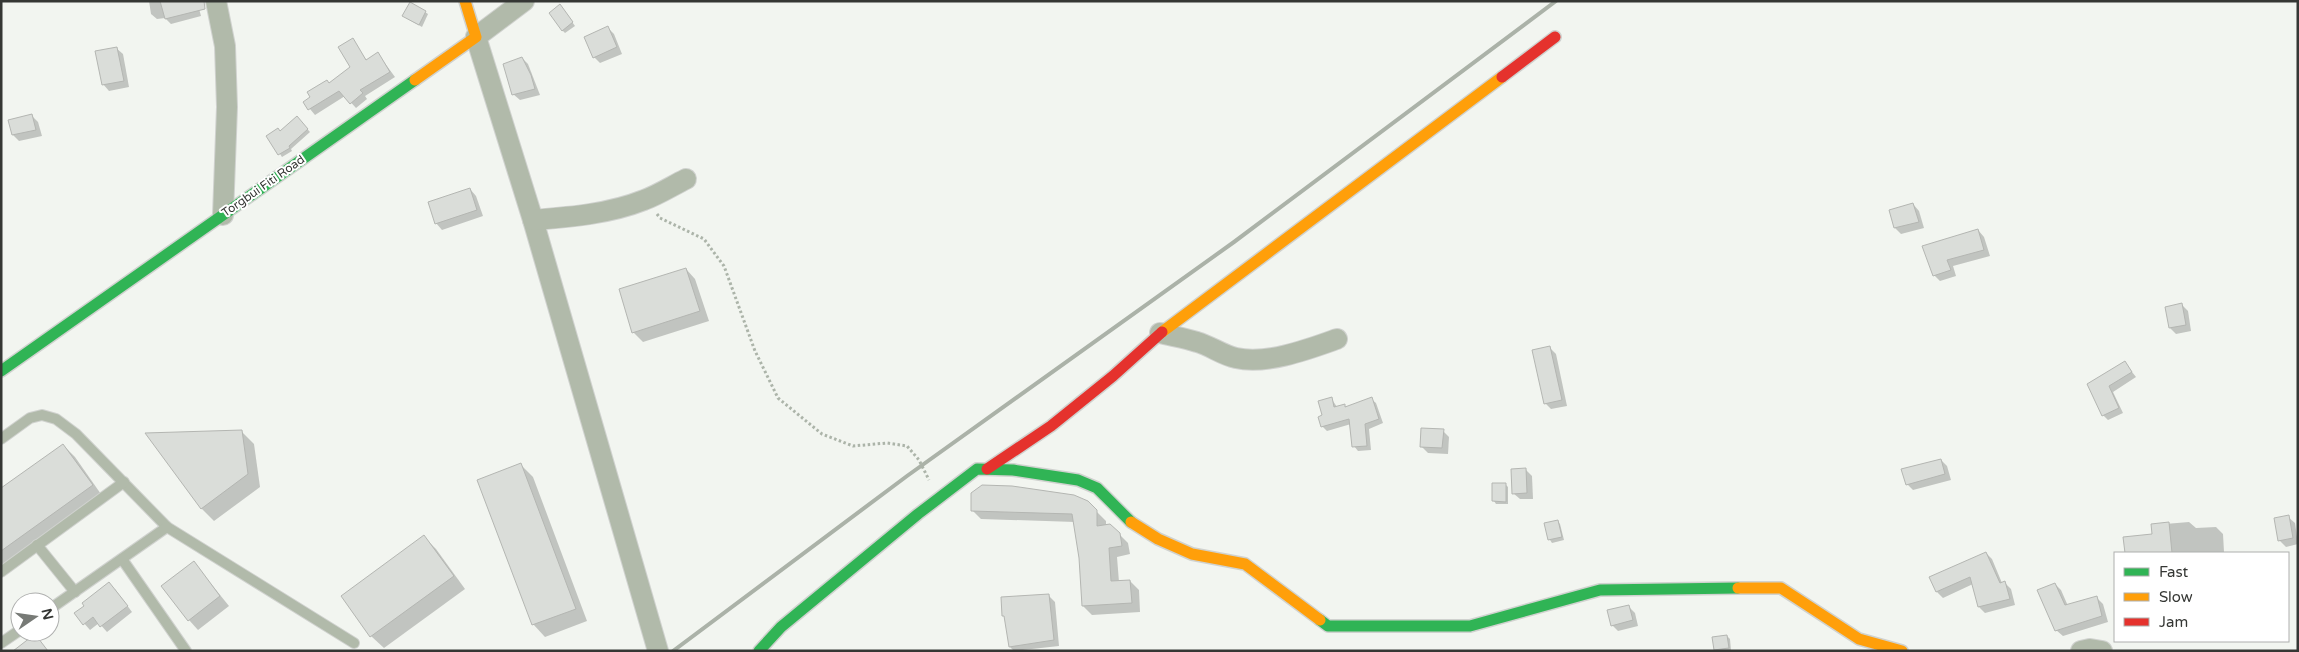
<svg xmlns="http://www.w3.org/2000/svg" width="2299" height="652" font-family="'Varela Round',sans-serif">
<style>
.shadow{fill:#0003}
.building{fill:#daddd9;stroke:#b4b6b2}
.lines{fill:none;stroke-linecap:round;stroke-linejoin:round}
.lane-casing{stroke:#d0d2cf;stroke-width:12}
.street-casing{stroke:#d0d2cf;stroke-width:22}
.fast-casing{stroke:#d0d2cf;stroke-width:14}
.slow-casing{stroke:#d0d2cf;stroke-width:14}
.jam-casing{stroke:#d0d2cf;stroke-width:14}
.path{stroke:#acb4a9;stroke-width:3;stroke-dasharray:2.5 2.5;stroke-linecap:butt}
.lane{stroke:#b1baaa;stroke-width:10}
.street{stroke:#b1baaa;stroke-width:20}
.fast{stroke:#30b455;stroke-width:11}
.slow{stroke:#ff9f0a;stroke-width:11}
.jam{stroke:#e5322d;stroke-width:11}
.rail{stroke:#abb2a8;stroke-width:4}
.labels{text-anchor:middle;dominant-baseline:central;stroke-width:4;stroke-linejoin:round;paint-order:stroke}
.street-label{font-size:12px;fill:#353734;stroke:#fff}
</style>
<rect width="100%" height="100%" fill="#f2f5f0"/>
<!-- shadow -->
<g class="shadow">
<polygon points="149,1 197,1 201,16 171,24 165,18 157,19 151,14"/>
<polygon points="563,9 575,26 565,33 562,30"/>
<polygon points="425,12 428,14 422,27 406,18"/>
<polygon points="608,28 614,34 622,54 600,63 594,57"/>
<polygon points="352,40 367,61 378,54 395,77 365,96 367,99 356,108 345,96 315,115 305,103 352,67"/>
<polygon points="116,48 123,54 129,87 109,91 103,84"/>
<polygon points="522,58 528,64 540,95 520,100 513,94"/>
<polygon points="32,116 38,122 42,136 19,141 13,135 10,121"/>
<polygon points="297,118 310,132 291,149 292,151 282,157 268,136 280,132"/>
<polygon points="470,189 476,196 483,216 442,230 436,223"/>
<polygon points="1913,204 1919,211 1924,228 1901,234 1895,228"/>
<polygon points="1978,230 1984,237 1990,256 1953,266 1956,276 1940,281 1934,275 1924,247"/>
<polygon points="686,269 695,279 709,321 643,342 633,332"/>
<polygon points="2182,305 2188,311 2191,331 2176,334 2170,328"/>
<polygon points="1550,348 1556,354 1567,406 1551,409 1545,403"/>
<polygon points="2125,363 2136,377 2113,392 2123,413 2108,420 2103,415 2088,384"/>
<polygon points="1331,398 1337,407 1344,405 1347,408 1371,399 1376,403 1383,423 1369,429 1371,450 1358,451 1354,446 1351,424 1327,431 1322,426 1323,416"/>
<polygon points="1443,431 1449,437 1448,454 1428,453 1421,446"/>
<polygon points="242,432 254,444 260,487 214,521 202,509 148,434"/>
<polygon points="63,445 75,457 103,497 1,572 1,490"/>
<polygon points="1941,460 1947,466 1951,480 1913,490 1907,484"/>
<polygon points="521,465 533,477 587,621 545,637 533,624"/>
<polygon points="1526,470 1532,476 1533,499 1520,499 1513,493"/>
<polygon points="1505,484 1508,487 1508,504 1496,504 1494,501"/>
<polygon points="1087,502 1106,521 1106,526 1110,525 1128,543 1130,554 1117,557 1119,582 1130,581 1139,590 1140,612 1092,615 1083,606 1080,558 1075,522 981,519 972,510"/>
<polygon points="2288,517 2295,523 2298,544 2286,547 2279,540"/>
<polygon points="1557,521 1560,524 1564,540 1552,543 1550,540 1546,524"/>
<polygon points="2189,522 2196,528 2216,527 2223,534 2224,552 2126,553 2125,538 2154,535 2153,525"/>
<polygon points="424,537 436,549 465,589 384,648 371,636 343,597"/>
<polygon points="1986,553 1992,559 2002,583 2005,583 2011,589 2015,605 1985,613 1979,607 1973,584 1943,598 1937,592"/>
<polygon points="194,563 229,606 198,630 189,620"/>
<polygon points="2055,584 2061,590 2068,606 2097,598 2103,604 2108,622 2063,636 2056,630"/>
<polygon points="115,589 132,612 107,632 99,623 90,630 76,614"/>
<polygon points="1049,596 1055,602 1059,646 1014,651 1010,647 1005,618 1003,615"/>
<polygon points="1629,607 1635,613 1638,626 1618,631 1612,625"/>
<polygon points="1727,636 1730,639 1731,651 1716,651 1715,650"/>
</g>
<!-- building -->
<g class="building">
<polygon points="160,1 204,1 205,9 165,19"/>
<polygon points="410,2 426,11 419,25 402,16"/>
<polygon points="560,4 573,22 562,31 549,13"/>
<polygon points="608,26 617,47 593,58 584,37"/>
<polygon points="353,38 366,60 378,52 390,72 360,90 363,93 350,104 339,91 308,110 303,102 310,97 307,92 327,80 329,83 350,67 338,47"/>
<polygon points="117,47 124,81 102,85 95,51"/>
<polygon points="522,57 531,75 535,89 512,95 503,64"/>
<polygon points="32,114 36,130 12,135 8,120"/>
<polygon points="297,116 308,129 289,146 290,148 278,155 266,136 278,128 280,131"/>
<polygon points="470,188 477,210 435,224 428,202"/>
<polygon points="1913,203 1919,222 1894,228 1889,210"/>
<polygon points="1978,229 1984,250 1947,260 1951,270 1933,276 1922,246"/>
<polygon points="686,268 700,311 632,333 619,289"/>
<polygon points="2182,303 2186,325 2169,328 2165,307"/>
<polygon points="1550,346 1562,400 1544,404 1532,350"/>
<polygon points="2125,361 2132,372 2109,386 2119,408 2102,416 2087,384"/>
<polygon points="1332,397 1334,407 1345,404 1345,407 1372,397 1379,419 1365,424 1367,446 1352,447 1349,419 1321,427 1318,417 1322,415 1318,401"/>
<polygon points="1421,428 1444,429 1442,448 1420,447"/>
<polygon points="242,430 248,474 201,509 145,433"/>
<polygon points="63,444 93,485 1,551 1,488"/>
<polygon points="1941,459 1945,474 1906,485 1901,469"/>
<polygon points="521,463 576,609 532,625 477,480"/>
<polygon points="1526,468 1527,493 1512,494 1511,469"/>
<polygon points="1492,483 1506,483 1506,502 1492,501"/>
<polygon points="982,485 1012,486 1074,495 1088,501 1097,510 1097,526 1110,524 1120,533 1122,546 1109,548 1111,581 1130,580 1132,603 1082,606 1079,558 1072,514 971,511 971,493"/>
<polygon points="2289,515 2293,538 2278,541 2274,518"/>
<polygon points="1558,520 1562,537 1548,540 1544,523"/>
<polygon points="2169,522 2172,553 2125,553 2123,537 2152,534 2151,524"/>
<polygon points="424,535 454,576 370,637 341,596"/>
<polygon points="1986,552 2000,583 2005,581 2010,599 1978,607 1970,577 1936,592 1929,577"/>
<polygon points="194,561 220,596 188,621 161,586"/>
<polygon points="109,582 128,606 100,627 93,617 83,625 74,613 84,606 82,603"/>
<polygon points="2055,583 2065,605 2097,596 2102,616 2055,631 2037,590"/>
<polygon points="1049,594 1054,640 1009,647 1004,616 1002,616 1001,597"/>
<polygon points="1629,605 1633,620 1611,626 1607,610"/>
<polygon points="35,634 48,651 13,651"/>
<polygon points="1727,635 1729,648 1714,650 1712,637"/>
</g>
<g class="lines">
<defs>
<g id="lane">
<polyline points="1,439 30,418 42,415 56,419 76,434 167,527 354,643"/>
<polyline points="37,545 75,592"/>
<polyline points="122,559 186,651"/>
<polyline points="1,572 124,482"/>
<polyline points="50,609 167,527"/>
<polyline points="1,643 20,630"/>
</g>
<g id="street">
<polyline points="216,1 225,46 227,107 223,215"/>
<polyline points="524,1 476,37 533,220 658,651"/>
<path d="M533,220c37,-3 76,-6 111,-20 14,-5 28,-14 42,-21"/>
<path d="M1160,333c12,3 25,5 37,9 14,4 25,13 39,16 31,7 73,-9 101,-19"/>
<polyline points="2081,651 2090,649 2102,651"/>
</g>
<g id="fast">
<polyline points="1,371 415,80"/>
<polyline points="1320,620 1328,626 1470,626 1600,590 1738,588"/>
<polyline points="759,651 781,627 918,514 977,469 1013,470 1078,480 1097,488 1131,522"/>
</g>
<g id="slow">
<polyline points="415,80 476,37 465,1"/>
<polyline points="1162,332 1502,77"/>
<polyline points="1131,522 1158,539 1192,554 1245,564 1320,620"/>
<polyline points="1738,588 1781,588 1859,639 1902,651"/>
</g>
<g id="jam">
<polyline points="1502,77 1555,37"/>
<polyline points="987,469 1051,426 1113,376 1162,332"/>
</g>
</defs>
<!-- lane casing -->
<use href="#lane" class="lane-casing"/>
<!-- street casing -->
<use href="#street" class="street-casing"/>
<!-- fast casing -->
<use href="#fast" class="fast-casing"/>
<!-- slow casing -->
<use href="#slow" class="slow-casing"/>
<!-- jam casing -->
<use href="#jam" class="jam-casing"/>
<!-- path -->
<polyline class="path" points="657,214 660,218 704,239 724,266 755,351 778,398 822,434 853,446 887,443 907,446 919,460 929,480"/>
<!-- lane -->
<use href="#lane" class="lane"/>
<!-- street -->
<use href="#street" class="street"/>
<!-- fast -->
<use href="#fast" class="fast"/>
<!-- slow -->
<use href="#slow" class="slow"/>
<!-- jam -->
<use href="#jam" class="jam"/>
<!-- rail -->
<polyline class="rail" points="673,651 907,476 1234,242 1556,1"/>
</g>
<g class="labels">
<!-- street labels -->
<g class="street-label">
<text transform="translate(263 186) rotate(-35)">Torgbui Fiti Road</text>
</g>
</g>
<!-- border -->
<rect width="2299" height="652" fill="none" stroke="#353734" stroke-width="5"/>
<!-- legend -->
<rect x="2114" y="552" width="175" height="90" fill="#ffffff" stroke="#aeafae"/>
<rect x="2124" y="568" width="25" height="8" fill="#30b455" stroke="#aeafae"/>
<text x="2159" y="577" font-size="15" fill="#353734">Fast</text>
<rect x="2124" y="593" width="25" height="8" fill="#ff9f0a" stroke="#aeafae"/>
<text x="2159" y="602" font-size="15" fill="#353734">Slow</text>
<rect x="2124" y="618" width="25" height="8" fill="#e5322d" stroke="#aeafae"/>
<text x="2159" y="627" font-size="15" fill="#353734">Jam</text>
<!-- north arrow -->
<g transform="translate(35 617) rotate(77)"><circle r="24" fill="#ffffff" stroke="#aeafae"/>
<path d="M0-4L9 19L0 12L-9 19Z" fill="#777a76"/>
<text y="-8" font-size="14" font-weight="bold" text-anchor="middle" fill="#353734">N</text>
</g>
</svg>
